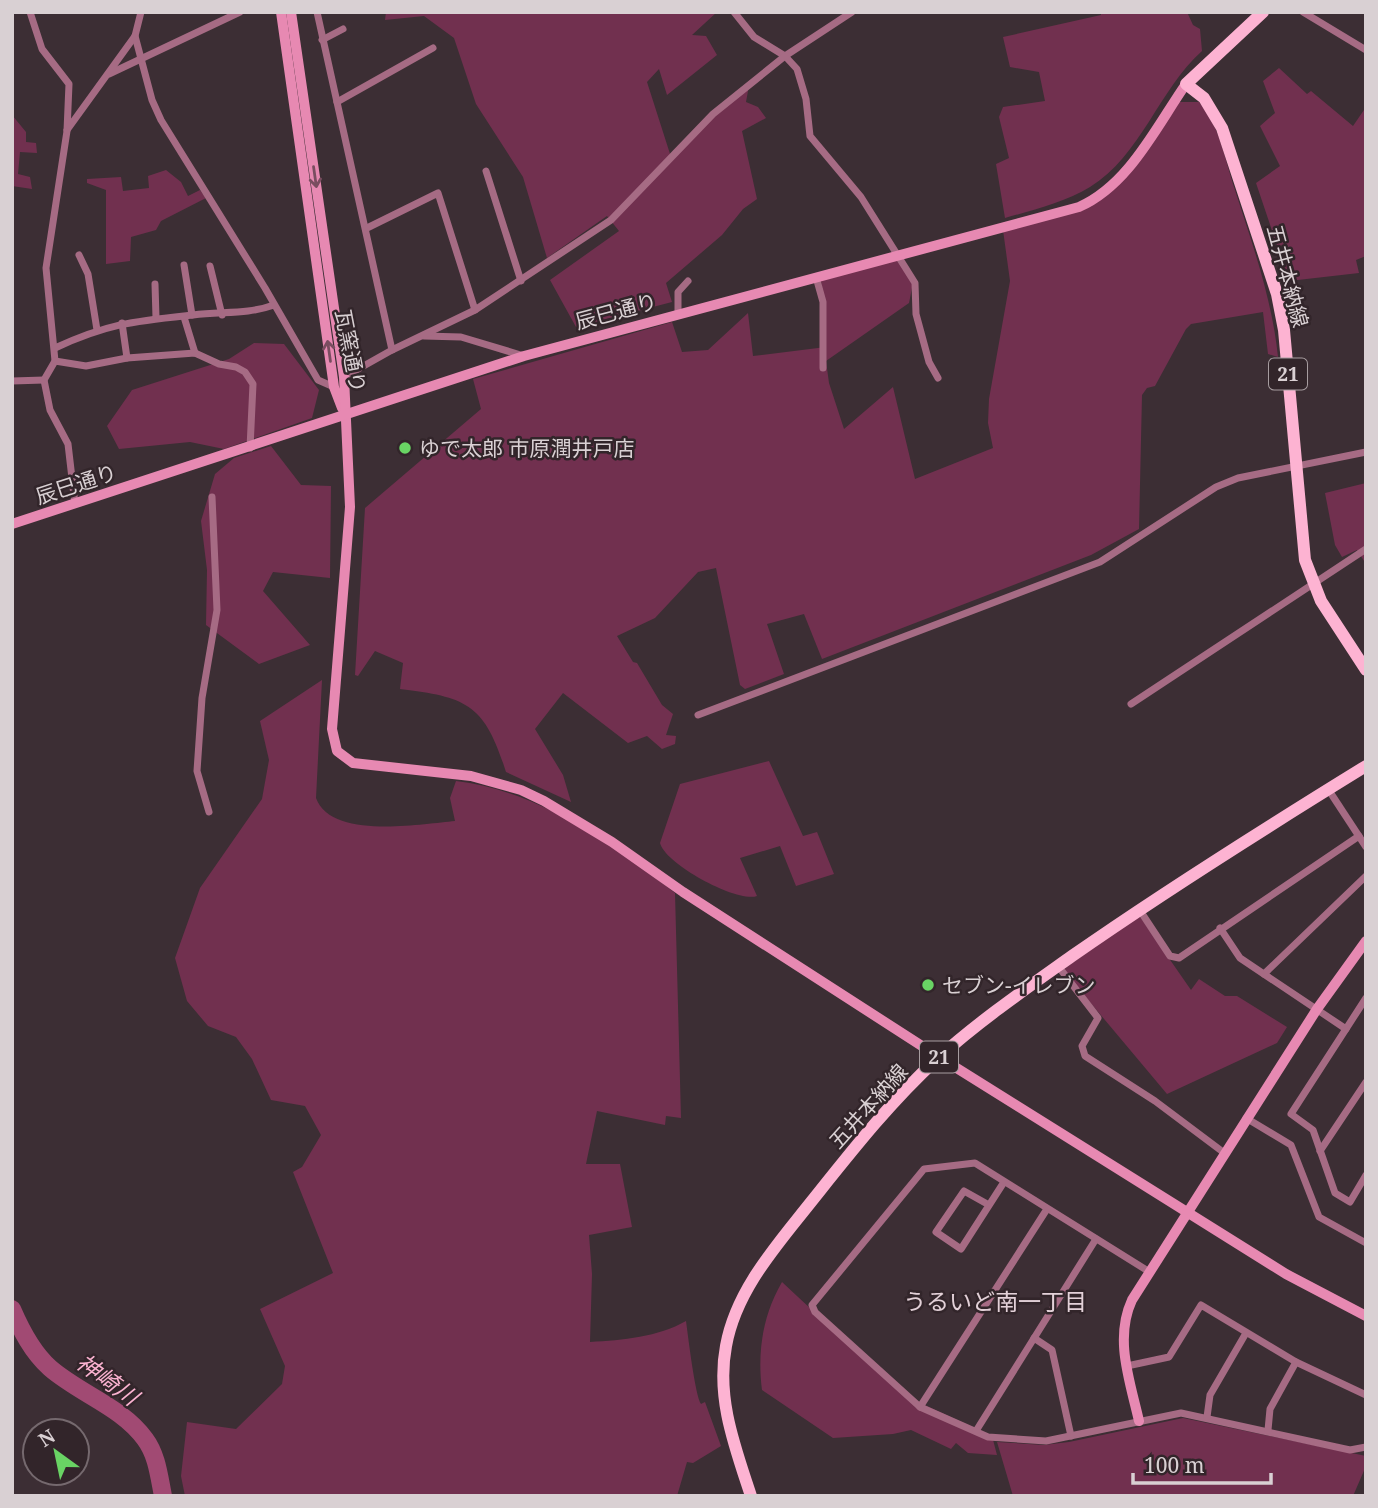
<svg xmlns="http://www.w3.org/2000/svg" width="1378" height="1508" font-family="'Noto Serif','Noto Sans JP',serif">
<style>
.green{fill:#71304f}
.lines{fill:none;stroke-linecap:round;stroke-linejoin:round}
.river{stroke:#a14a73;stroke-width:18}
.street{stroke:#a66b84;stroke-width:7}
.secondary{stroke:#e789b2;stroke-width:10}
.primary{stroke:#fdb3d2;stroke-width:12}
.oneway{stroke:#7a4d60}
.poi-dot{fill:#69d464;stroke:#32252a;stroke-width:2.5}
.labels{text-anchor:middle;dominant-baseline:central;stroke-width:5;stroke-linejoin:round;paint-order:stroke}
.shield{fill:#32252a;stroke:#a79da0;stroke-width:2}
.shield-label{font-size:19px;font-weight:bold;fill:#d9d0d3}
.street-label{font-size:21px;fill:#d9d0d3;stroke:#32252a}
.poi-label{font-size:21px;fill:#d9d0d3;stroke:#32252a;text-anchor:start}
.neighbourhood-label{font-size:23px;fill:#e3d1d8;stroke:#32252a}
.water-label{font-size:23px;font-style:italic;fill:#fab2d0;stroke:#32252a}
</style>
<rect width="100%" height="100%" fill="#3c2e34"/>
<!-- green -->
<g class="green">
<polygon points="386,12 717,12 692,35 706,36 717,55 667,95 659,69 647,82 671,157 750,80 746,102 758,107 766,118 742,131 757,199 743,209 722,235 666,283 672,302 576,327 550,280 619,231 607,216 547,258 523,177 476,104 454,38 424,16 385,20"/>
<path d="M1101,12h86l6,13 7,4 2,22c-43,38 -61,105 -112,136 -25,15 -57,23 -85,31l-9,-54 13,-6 -10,-41 4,-10 42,-6 -6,-29 -29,-5 -7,-30 98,-22z"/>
<polygon points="1279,68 1307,94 1311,91 1353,126 1366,107 1366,256 1356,260 1359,273 1289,281 1256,183 1280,166 1260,126 1275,113 1263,81"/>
<path d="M1177,102h22c21,24 26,58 36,88 18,56 37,109 43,167l-10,-3 -5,-42 -72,12 -5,5 -31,57 -8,2 -5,7 -3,134 -48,26 -269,104 -18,-45 -37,10 17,50 -39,15 -5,-4 -24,-117 -18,4 -43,46 -38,18 16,26 4,1 25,42 11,9 -7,21 10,1 -1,8 -13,5 -15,-13 -19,7 -65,-50 -28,36 28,46 8,27 -65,-30c-21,-67 -38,-75 -106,-83l3,-26 -28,-12 -17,25 -3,-1 10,-167 116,-99 -8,-30 199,-57 10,30 26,-2 40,-37 5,43 73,-9 -5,-67 82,-22 10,25 -4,20 -83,58 3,22 15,46 49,-42 22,92 78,-31 -5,-25 1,-24 21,-118 -7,-51 87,-24z"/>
<polygon points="12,115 26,132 26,142 36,143 37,153 20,152 18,174 30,177 32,189 12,186"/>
<polygon points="166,170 181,182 188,196 200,190 206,198 161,221 156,230 131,237 130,261 106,264 106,190 87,183 87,179 121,177 123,191 149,188 148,176"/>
<polygon points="254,343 284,344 319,390 312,418 224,449 190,442 119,449 107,426 132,390 229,359"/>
<polygon points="271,446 301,485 331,486 330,578 273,572 263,591 310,645 259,664 206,625 207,570 201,521 215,474 234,458"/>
<polygon points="1366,483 1366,564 1357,550 1342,557 1335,545 1325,493"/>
<path d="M322,680l-6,118c15,42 105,26 139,23l-5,-23 6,-17c83,10 155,62 219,112l6,225 -15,-2 -1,9 -68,-14 -11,53h34l12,63 -43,8 3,39 -2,68c33,-2 68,-5 96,-21 2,14 9,74 15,83l4,-2 16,44 -28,17 -6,-1 -10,34h-492l-4,-20 6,-54 49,7 46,-45 3,-18 -25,-57 73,-36 -40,-101 9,-5 19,-32 -16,-29 -34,-6 -19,-41 -16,-22 -28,-11 -21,-25 -12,-43 25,-70 62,-89 7,-39 -9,-39z"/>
<path d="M769,761l34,75 14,-4 17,42 -38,12 -16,-40 -40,12 17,38c-20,7 -92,-32 -97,-53l20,-59z"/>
<polygon points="1136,916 1141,918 1191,990 1199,979 1225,996 1237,996 1287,1027 1277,1043 1167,1094 1063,970"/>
<path d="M782,1282l121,113 89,41 5,19 -29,-2 -12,-10 -5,6 -40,-19 -18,4 -60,4 -71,-48c-5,-39 1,-75 20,-108z"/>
<polygon points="1183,1418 1366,1456 1366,1466 1353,1496 1013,1496 997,1442 1044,1445 1069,1442"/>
</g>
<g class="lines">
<!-- river -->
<path class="river" d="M12,1309c9,21 20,43 38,59 30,26 72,39 95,71 12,16 14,37 18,57"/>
<!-- street -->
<g class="street">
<polyline points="30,12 42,49 69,84 67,131 46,268 55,361 44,380 50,410 68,444 75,504"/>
<polyline points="317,12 392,350"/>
<polyline points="734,12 754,37 785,56 797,69 806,99 810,136 861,197 915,283 916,314 929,362 938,378"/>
<polyline points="1303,12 1366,50"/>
<polyline points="135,36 152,100 161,120 265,288 318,380 334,387"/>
<polyline points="322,40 343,29"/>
<polyline points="109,74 240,12"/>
<polyline points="337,102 433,48"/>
<polyline points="67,130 135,36 141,12"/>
<polyline points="486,171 521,281"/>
<polyline points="367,228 438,193 475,310"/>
<polyline points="79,255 88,274 97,330"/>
<polyline points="184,265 192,315"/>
<polyline points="210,266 222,315"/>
<polyline points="816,277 823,302 823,368"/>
<polyline points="155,284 156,318"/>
<polyline points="678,314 678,292 688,281"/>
<polyline points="184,317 195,353"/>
<polyline points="122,323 127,358"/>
<polyline points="424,336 461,337 524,356"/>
<path d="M55,348c54,-25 81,-27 138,-33 29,-4 53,0 81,-10"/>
<polyline points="55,361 86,366 127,358 195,353 219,364 236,367 245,372 253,384 250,448"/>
<polyline points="344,377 392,350 475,310 611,220 713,114 785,56 852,12"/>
<polyline points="12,381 44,380"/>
<polyline points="1131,704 1366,549"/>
<polyline points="698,715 1100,562 1216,487 1238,478 1366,452"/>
<polyline points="1328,789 1366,847"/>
<polyline points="209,812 197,771 202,698 217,610 212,497"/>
<polyline points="1139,909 1170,956 1179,958 1359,836"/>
<polyline points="1220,928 1240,958 1346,1029"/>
<polyline points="1058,966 1098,1018 1082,1046 1085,1056 1155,1101 1223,1152"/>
<polyline points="1264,974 1366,876"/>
<polyline points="1366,998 1291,1114 1313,1130 1335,1193 1350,1202 1366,1175"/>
<polyline points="1246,1118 1291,1145 1319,1217 1366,1243"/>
<polyline points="1320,1151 1366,1082"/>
<polyline points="989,1205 964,1191 936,1232 961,1249 1004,1182"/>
<polyline points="1148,1271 975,1163 924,1169 812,1305 815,1312 920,1407 988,1437 1046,1441 1181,1413 1350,1450 1366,1447"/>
<polyline points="1034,1338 1052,1350 1071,1436"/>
<polyline points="1127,1366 1169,1357 1201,1305 1296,1362 1366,1395"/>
<polyline points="920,1407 1047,1209"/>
<polyline points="1207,1417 1210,1395 1246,1333"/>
<polyline points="1268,1430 1270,1409 1296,1362"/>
<polyline points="976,1431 1096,1239"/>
</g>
<!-- secondary -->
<g class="secondary">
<polyline points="281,12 334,387 342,408"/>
<polyline points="291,12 344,377 350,507 332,729 337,751 353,763 471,776 521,790 544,801 612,842 683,892 939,1057 1286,1274 1366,1316"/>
<path d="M12,524l512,-168 555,-149c50,-22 77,-80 107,-123"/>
<path d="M1139,1421c-9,-40 -25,-82 -7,-121l185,-291 49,-68"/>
</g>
<!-- primary -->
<g class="primary">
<polyline points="1263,12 1186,84 1204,98 1222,128 1277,294 1284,330 1305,560 1321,601 1366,670"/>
<path d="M751,1496c-16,-49 -35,-98 -25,-150 10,-56 51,-101 85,-144 40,-50 79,-100 126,-143 42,-38 90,-71 135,-103 96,-67 195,-129 294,-190"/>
</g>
</g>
<!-- one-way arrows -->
<defs><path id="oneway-shaft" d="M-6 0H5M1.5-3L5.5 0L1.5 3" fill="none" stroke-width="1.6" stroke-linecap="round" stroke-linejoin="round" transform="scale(1.75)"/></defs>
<g class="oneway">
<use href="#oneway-shaft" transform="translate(315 177) rotate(82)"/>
<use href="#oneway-shaft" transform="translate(329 351) rotate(-98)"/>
</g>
<!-- markers -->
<g class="poi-dot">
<circle cx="405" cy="448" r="7"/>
<circle cx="928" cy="985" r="7"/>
</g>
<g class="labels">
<!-- shield labels -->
<g class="shield">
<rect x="1269" y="358.5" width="38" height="31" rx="5"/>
<rect x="920" y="1041.5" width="38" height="31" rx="5"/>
</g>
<g class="shield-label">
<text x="1288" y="374">21</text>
<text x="939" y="1057">21</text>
</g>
<!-- street labels -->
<g class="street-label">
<text transform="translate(1288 276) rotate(75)">五井本納線</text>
<text transform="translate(616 311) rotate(-15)">辰巳通り</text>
<text transform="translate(351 351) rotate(79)">瓦窯通り</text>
<text transform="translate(76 484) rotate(-18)">辰巳通り</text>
<text transform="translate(868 1106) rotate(-48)">五井本納線</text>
</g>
<!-- poi labels -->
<g class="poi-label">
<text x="419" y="448">ゆで太郎 市原潤井戸店</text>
<text x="942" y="985">セブン-イレブン</text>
</g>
<!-- neighbourhood labels -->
<g class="neighbourhood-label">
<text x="995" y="1301">うるいど南一丁目</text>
</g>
<!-- water labels -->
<g class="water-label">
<text transform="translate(108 1379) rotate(36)">神崎川</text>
</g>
</g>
<!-- border -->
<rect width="1378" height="1508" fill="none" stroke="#d9d0d3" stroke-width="28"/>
<!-- north arrow -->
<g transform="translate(56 1452) rotate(327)"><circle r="33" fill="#32252a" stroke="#75696e" stroke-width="2"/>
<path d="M0-5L12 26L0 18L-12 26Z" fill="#69d464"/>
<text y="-10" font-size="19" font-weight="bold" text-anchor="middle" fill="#d9d0d3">N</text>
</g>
<!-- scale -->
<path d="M1133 1473v10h138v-10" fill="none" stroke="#d9d0d3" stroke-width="3.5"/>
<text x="1144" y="1473" font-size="21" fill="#d9d0d3" stroke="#32252a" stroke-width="5" paint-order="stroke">100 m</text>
</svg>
